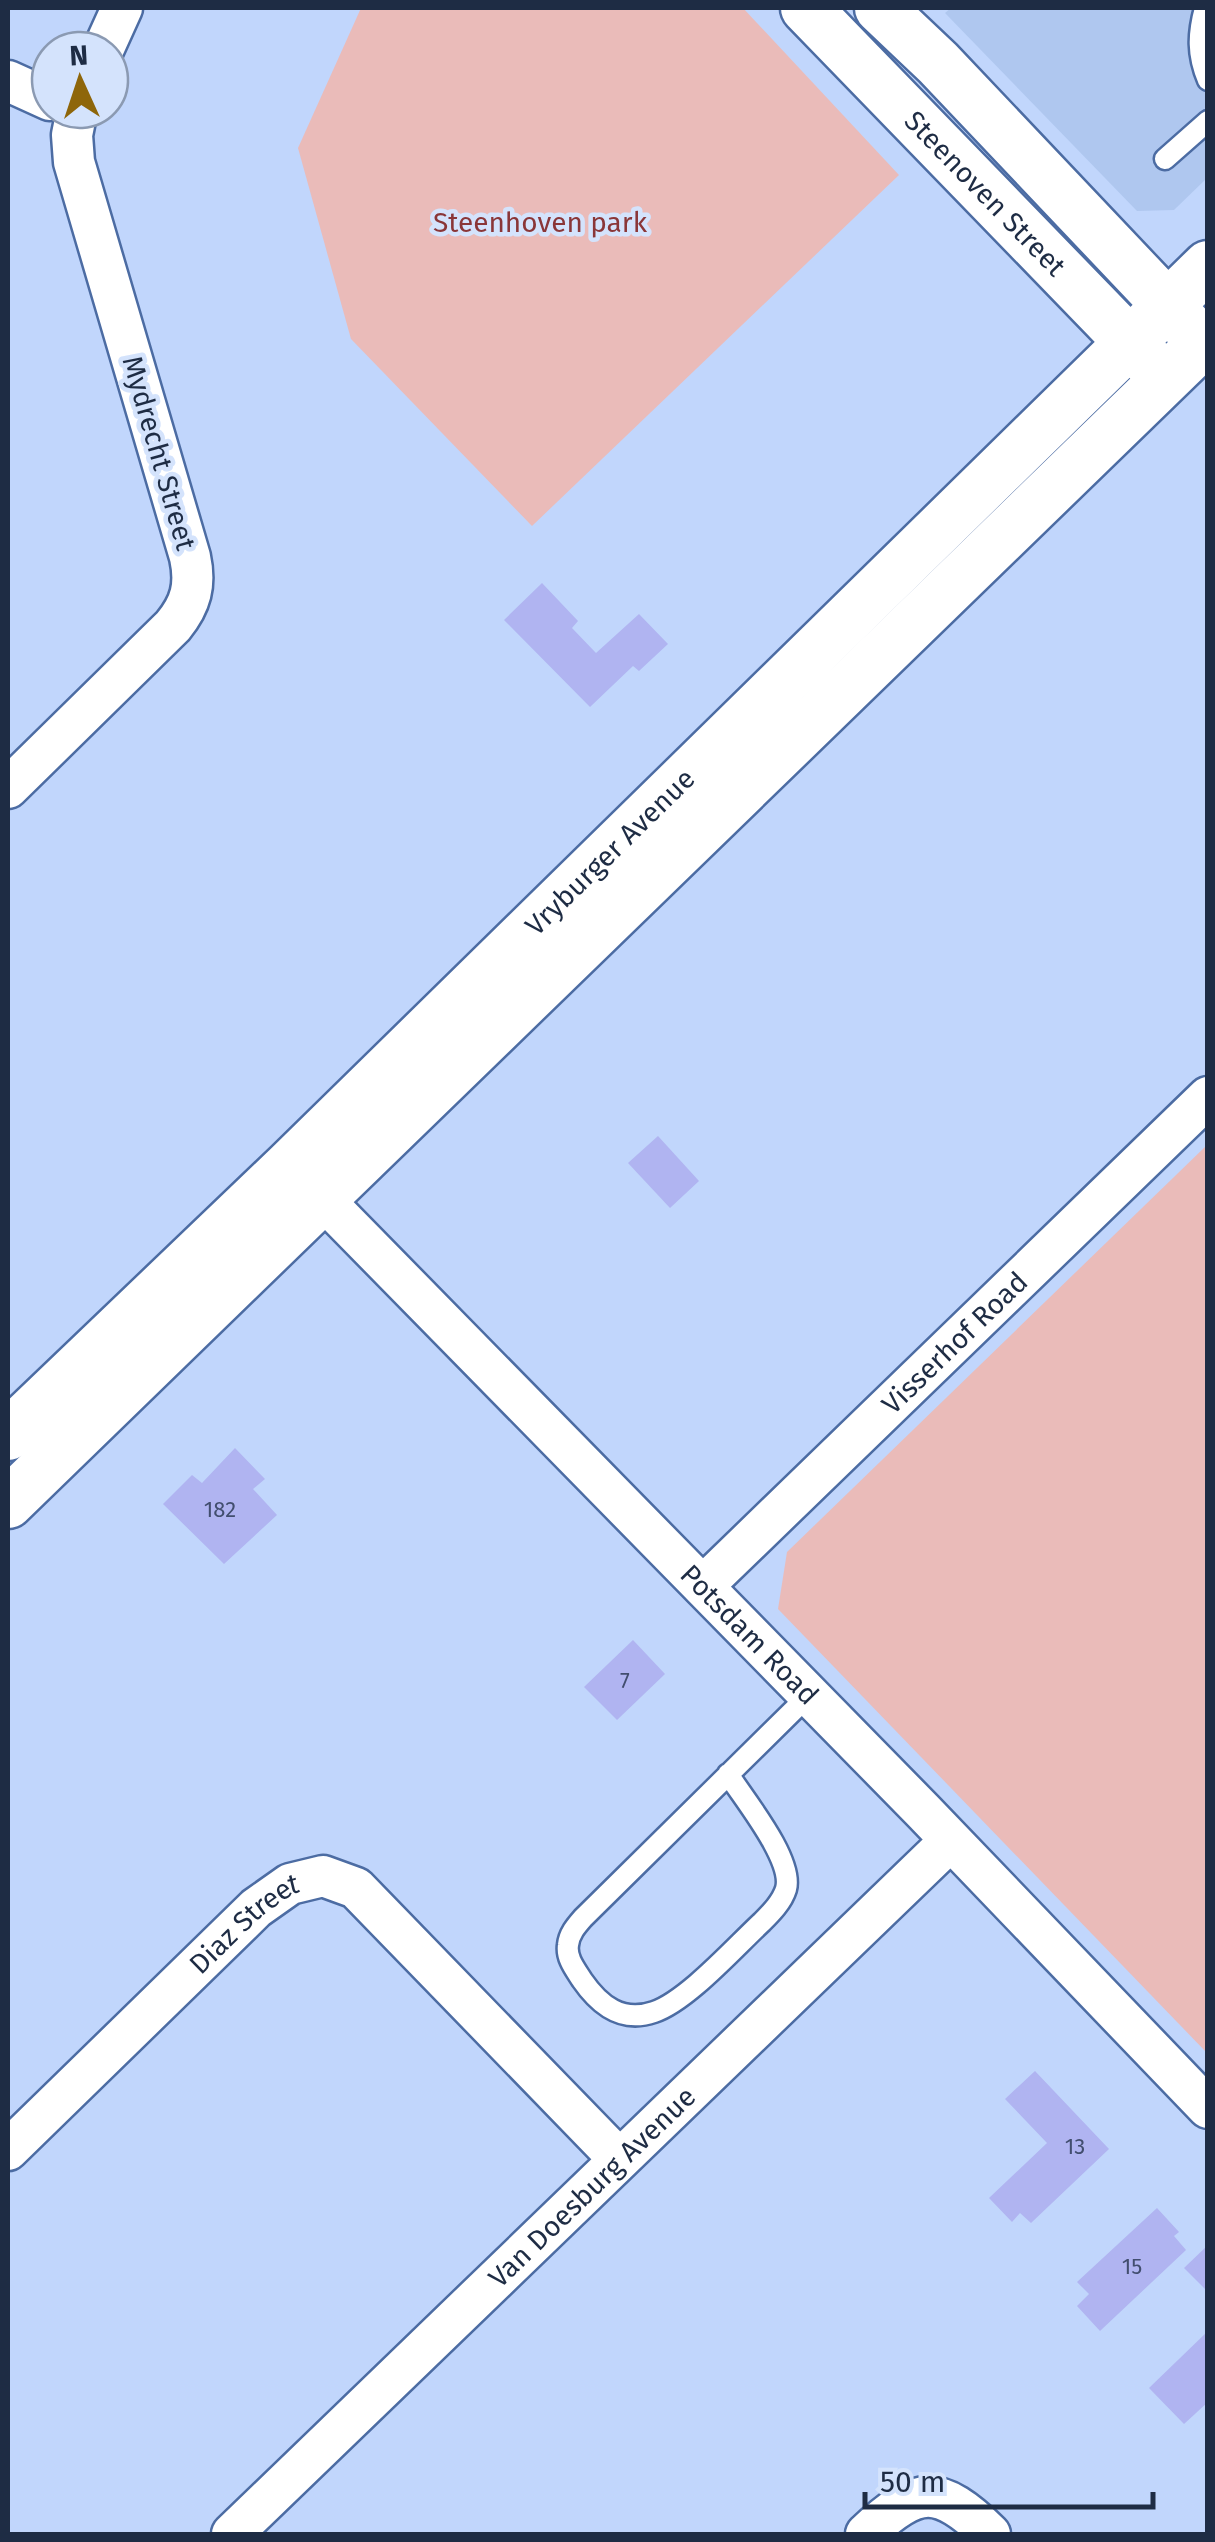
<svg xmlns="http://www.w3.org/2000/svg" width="1215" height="2542" font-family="'Fira Sans',sans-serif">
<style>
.built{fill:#afc7ef}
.green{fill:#eabbb9}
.building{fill:#b0b4f1}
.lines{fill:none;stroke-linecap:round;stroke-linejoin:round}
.service-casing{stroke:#4c6ca3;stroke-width:25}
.minor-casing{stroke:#4c6ca3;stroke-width:45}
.tertiary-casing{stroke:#4c6ca3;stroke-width:55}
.service{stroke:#fff;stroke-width:20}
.minor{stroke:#fff;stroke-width:40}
.tertiary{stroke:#fff;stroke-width:50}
.labels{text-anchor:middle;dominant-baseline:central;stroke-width:9;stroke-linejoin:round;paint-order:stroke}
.number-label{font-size:22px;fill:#424e6f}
.street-label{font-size:28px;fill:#1e2c44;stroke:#d4e3fc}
.park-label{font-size:28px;fill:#8a3638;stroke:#d4e3fc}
</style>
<rect width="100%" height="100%" fill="#c1d6fc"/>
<!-- built -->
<polygon class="built" points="951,8 1207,8 1207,178 1174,210 1137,211 945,13"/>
<!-- green -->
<g class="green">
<polygon points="361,8 743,8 899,175 532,526 351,339 298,148"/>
<polygon points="1207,1145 1207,2053 778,1609 787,1552"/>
</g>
<!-- building -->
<g class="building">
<polygon points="542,583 578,621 572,628 596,653 639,614 668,644 639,671 633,666 590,707 504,620"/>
<polygon points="658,1136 699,1181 670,1208 628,1163"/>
<polygon points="235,1448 265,1479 253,1489 277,1515 224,1564 163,1504 192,1475 202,1483"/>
<polygon points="633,1640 665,1674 617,1720 584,1687"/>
<polygon points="1035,2071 1109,2149 1031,2223 1020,2213 1012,2222 989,2198 1047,2143 1005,2099"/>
<polygon points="1157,2208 1179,2232 1174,2236 1186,2250 1100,2331 1077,2306 1089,2294 1077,2282"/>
<polygon points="1208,2245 1208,2292 1184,2268"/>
<polygon points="1208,2331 1208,2402 1184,2424 1149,2388"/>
</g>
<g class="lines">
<defs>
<g id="service">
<path d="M1205,8c-7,26 -8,46 3,72"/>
<polyline points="1165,159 1208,121"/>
<path d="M728,1774c16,25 66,86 58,115 -4,13 -15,24 -24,33 -27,25 -75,79 -108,90 -32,11 -54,-6 -72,-32 -7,-11 -16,-22 -14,-35 1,-11 8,-19 15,-27l226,-223"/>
</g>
<g id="minor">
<polyline points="103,50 122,8"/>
<polyline points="8,81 50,100"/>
<path d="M8,788l165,-162c18,-22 23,-41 17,-69l-116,-395 -2,-27 5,-25"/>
<path id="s1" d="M303,1179l620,632 285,297"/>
<path id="s2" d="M703,1586l505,-489"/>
<path id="s3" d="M8,2150l248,-242 34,-24 33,-8 33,12 262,270"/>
<path id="s4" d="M232,2534l718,-693"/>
<path d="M866,2534c51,-49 73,-50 124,0"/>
</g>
<g id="tertiary">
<path id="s5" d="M806,8l345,356"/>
<polyline points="880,8 938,63 1189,328"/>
<path id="s6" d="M8,1435l281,-269 919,-900"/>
<polyline points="8,1503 1208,338"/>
</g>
</defs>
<!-- service casing -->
<use href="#service" class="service-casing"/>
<!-- minor casing -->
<use href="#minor" class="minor-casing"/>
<!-- tertiary casing -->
<use href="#tertiary" class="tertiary-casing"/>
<!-- service -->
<use href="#service" class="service"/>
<!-- minor -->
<use href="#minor" class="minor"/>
<!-- tertiary -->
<use href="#tertiary" class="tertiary"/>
</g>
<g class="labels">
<!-- number labels -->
<g class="number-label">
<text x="220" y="1509">182</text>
<text x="625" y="1680">7</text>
<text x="1075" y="2146">13</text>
<text x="1132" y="2266">15</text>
</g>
<!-- street labels -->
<g class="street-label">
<text stroke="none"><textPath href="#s5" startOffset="258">Steenoven Street</textPath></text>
<text transform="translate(159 453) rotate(74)">Mydrecht Street</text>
<text stroke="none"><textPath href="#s6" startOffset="838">Vryburger Avenue</textPath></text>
<text stroke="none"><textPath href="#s2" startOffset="350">Visserhof Road</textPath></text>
<text stroke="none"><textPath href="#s1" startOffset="638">Potsdam Road</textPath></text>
<text stroke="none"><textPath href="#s3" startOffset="328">Diaz Street</textPath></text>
<text stroke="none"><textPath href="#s4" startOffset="500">Van Doesburg Avenue</textPath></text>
</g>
<!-- park labels -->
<g class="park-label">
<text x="540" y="222">Steenhoven park</text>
</g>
</g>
<!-- border -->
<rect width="1215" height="2542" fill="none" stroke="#1e2c44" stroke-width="20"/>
<!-- north arrow -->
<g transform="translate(80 80) rotate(357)"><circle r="48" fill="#d4e3fc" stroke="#8b9ab2" stroke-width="2.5"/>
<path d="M0-8L18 38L0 25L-18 38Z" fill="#8e660a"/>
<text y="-15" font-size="28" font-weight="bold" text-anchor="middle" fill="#1e2c44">N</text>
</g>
<!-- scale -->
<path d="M865 2492v15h288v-15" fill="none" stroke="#1e2c44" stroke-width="5"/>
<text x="880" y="2492" font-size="30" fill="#1e2c44" stroke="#d4e3fc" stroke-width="8" paint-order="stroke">50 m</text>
</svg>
